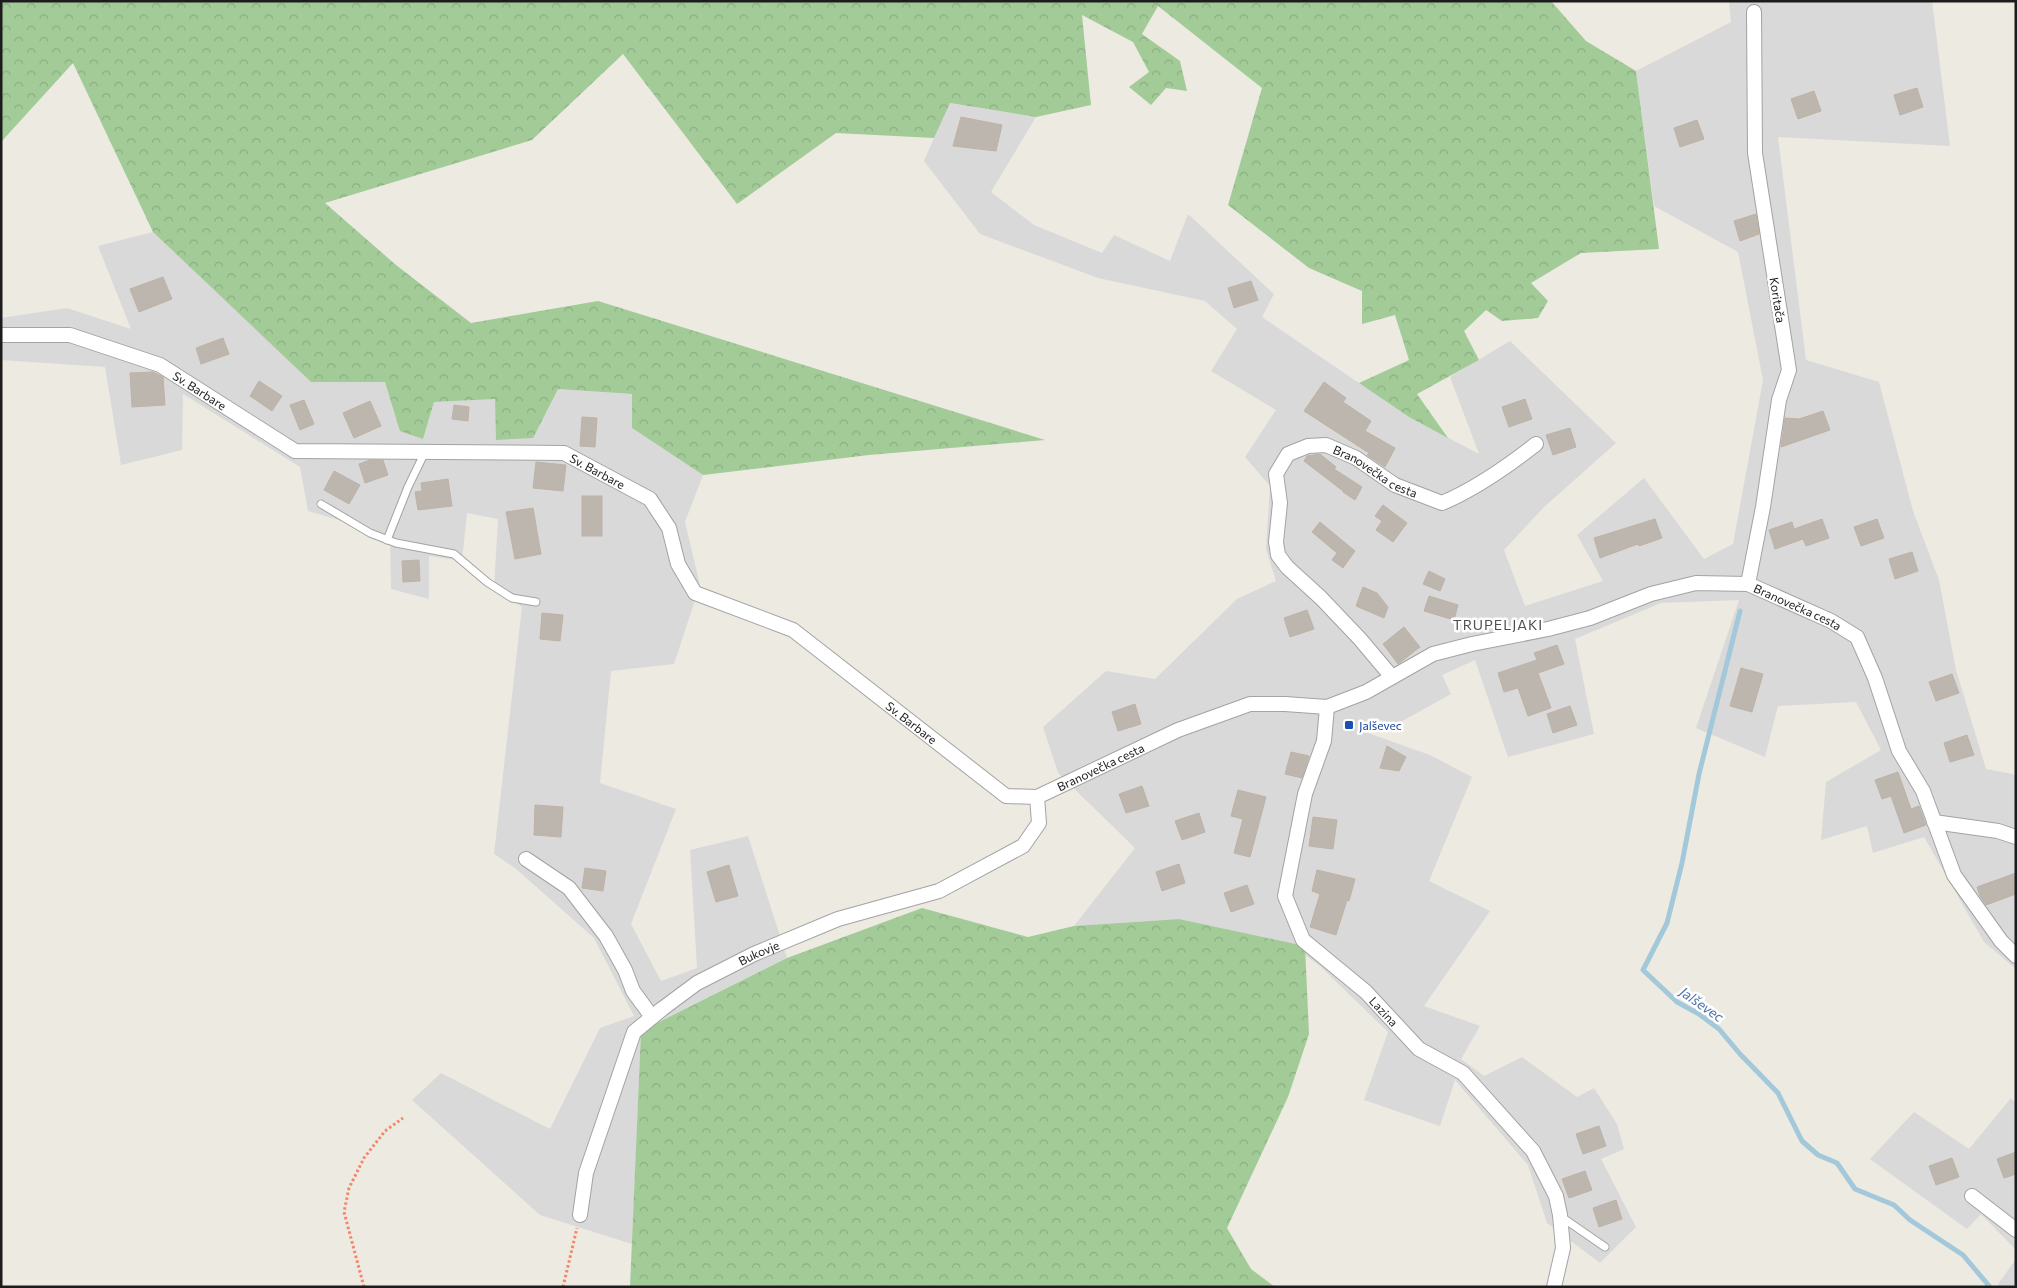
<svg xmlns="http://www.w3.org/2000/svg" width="2017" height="1288" font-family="Commissioner,sans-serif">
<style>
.residential{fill:#dad9d9}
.forest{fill:url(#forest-crowns)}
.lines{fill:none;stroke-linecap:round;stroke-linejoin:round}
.stream{stroke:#a3c8d9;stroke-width:5}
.building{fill:#bdb6ae;stroke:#beb2a5}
.service-casing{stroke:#a3a3a3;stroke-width:9}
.minor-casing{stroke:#a3a3a3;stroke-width:16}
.path{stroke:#f4866b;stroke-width:3;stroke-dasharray:2.5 2.5;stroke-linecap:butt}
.service{stroke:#fff;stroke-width:7}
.minor{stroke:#fff;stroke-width:14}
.transit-dot{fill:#1a4fb4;stroke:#fff;stroke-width:2}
.labels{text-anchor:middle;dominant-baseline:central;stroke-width:5;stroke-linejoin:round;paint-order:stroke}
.street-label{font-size:12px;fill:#1c1c1c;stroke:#fff}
.transit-label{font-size:12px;fill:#164399;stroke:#fff;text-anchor:start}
.neighbourhood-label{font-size:14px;letter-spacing:1px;fill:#4f4f4f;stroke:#fff}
.water-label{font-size:14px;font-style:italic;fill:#4d72a7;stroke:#fff}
</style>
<defs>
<pattern id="forest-crowns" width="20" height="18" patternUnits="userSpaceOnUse" patternTransform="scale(1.25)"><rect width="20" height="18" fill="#a2cb98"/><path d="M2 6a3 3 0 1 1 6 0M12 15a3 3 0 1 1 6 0" fill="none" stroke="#8bae82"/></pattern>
</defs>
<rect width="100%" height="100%" fill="#edeae2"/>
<!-- residential -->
<g class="residential">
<polygon points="1729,1 1932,1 1950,146 1778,137 1806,360 1879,382 1913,511 1939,580 1956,670 1986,769 2013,774 2016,776 2016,969 1984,942 1924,837 1873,853 1867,826 1821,840 1826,782 1881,750 1856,702 1778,706 1765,757 1696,728 1739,600 1661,603 1575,639 1594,734 1508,757 1475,660 1442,675 1451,694 1397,724 1373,718 1365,732 1430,755 1472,777 1429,881 1490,911 1424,1006 1480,1026 1461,1059 1484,1076 1522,1057 1577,1097 1594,1088 1617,1124 1624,1149 1601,1159 1636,1227 1600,1263 1547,1223 1528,1165 1455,1080 1440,1126 1364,1100 1388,1032 1320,966 1305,955 1239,932 1179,919 1074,926 1135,848 1058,773 1043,727 1106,671 1155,679 1237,599 1276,581 1266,549 1270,486 1245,457 1276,410 1211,371 1237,329 1205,301 1098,278 980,234 924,161 949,103 1036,117 991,192 1034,225 1102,253 1114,235 1170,261 1188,214 1274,294 1262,317 1409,417 1479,454 1450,377 1510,341 1616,443 1543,508 1504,550 1525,606 1603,581 1577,535 1644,478 1704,559 1733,544 1763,380 1738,252 1654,206 1636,71 1731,22"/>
<polygon points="153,232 311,382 385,382 423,439 434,402 495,399 558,389 632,394 632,428 703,475 685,522 700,585 674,664 611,671 600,783 676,809 631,924 661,981 697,968 690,850 748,836 787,958 641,1031 632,1244 540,1215 412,1100 441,1073 550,1129 600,1028 634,1016 594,938 515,868 494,854 522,607 494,588 498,519 467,513 462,561 429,556 429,599 391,589 390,535 308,511 300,467 183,394 182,450 121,465 105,367 1,360 1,318 67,308 131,329 98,246"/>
<polygon points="2011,1098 2016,1103 2016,1250 1981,1214 1967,1229 1870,1159 1914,1112 1969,1149"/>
<polygon points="2016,1259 2016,1287 2001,1287 1998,1284"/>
</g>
<!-- forest -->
<g class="forest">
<polygon points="1,1 1551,1 1586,41 1636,71 1659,249 1581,253 1531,283 1548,301 1538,318 1502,321 1486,310 1464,331 1479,360 1417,394 1448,438 1409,417 1359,383 1409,360 1395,315 1362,324 1362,291 1309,268 1228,205 1262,88 1158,6 1142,34 1180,61 1187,91 1166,88 1151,105 1129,87 1149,72 1133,42 1082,15 1091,105 1036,117 950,103 934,138 836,133 737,204 623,54 532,140 325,203 396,265 471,323 598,301 1045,440 869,455 703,475 632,428 632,394 558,389 533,438 496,440 495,399 434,402 423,439 400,431 385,382 311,382 153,232 73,63 1,142"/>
<polygon points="922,908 1028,937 1074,926 1179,919 1305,946 1309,1034 1288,1097 1227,1228 1251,1269 1275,1287 630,1287 641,1031 787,958"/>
</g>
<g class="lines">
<!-- stream -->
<polyline class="stream" points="1740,611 1699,774 1682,863 1667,923 1643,970 1677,1002 1699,1014 1719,1029 1740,1054 1778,1093 1802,1141 1818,1155 1837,1163 1855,1189 1894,1205 1910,1220 1963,1255 1990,1287"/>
</g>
<!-- building -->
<g class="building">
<polygon points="1917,88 1923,107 1900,115 1894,95"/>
<polygon points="1814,91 1821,111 1798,119 1791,99"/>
<polygon points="961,117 1002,125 996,151 953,146"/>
<polygon points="1697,120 1704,139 1680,147 1674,128"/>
<polygon points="1756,214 1759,234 1740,241 1734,221"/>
<polygon points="163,277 172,299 139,312 130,289"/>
<polygon points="1251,281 1258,300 1234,308 1228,288"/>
<polygon points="223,338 229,354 201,364 196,348"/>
<polygon points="153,372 163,377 165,405 132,407 130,373"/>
<polygon points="259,381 282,396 272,411 250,396"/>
<polygon points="1324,382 1346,398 1343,402 1371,421 1365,431 1395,448 1385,467 1367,455 1369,453 1304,411"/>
<polygon points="1525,399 1532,419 1509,427 1502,407"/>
<polygon points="304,400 314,424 300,430 290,405"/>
<polygon points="370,401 381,426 354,438 343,413"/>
<polygon points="454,405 469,407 468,421 452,419"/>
<polygon points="1823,411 1830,430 1781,447 1785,418 1799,419"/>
<polygon points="582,417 597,418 595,447 580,446"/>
<polygon points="1570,428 1576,447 1553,455 1546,435"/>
<polygon points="1320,454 1336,467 1334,469 1362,487 1355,500 1343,492 1343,491 1304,461 1307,456"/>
<polygon points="370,460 383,460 388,475 365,483 359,464"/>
<polygon points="536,462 566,465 563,491 533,488"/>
<polygon points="334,471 360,485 349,504 324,490"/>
<polygon points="448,479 452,506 418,510 415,492 422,491 421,483"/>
<rect x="582" y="496" width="20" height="40"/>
<polygon points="1383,505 1407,523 1393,542 1376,530 1382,521 1375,516"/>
<polygon points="533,508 541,554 515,559 506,512"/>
<polygon points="1655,519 1662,538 1639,546 1638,544 1600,558 1594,538"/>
<polygon points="1822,519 1829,538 1806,546 1803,539 1775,549 1769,530 1792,522 1794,529"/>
<polygon points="1877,519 1884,538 1861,546 1854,527"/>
<polygon points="1320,522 1355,551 1343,568 1332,560 1337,553 1312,532"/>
<polygon points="1912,552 1918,571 1895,579 1889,559"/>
<polygon points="419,560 420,581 403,582 402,561"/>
<polygon points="1429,571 1445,579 1440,591 1423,584"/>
<polygon points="1363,587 1377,593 1388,607 1384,618 1356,606"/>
<polygon points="1429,596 1458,605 1454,620 1424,611"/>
<polygon points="1307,610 1314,629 1290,637 1284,618"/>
<polygon points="542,613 563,615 560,641 540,639"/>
<polygon points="1404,627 1420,647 1398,664 1383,644"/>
<polygon points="1557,645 1564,664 1538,673 1551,708 1528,716 1518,688 1504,692 1498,673 1537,660 1534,653"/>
<polygon points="1741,668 1763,674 1752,712 1730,706"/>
<polygon points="1952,674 1959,693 1936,701 1929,682"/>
<polygon points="1135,704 1141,724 1118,731 1112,712"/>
<polygon points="1570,706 1577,725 1553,733 1547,714"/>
<polygon points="1967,735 1974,755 1950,762 1944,743"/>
<polygon points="1387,746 1406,757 1399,771 1380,768"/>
<polygon points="1291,752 1309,756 1302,778 1285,774"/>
<polygon points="1898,772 1911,809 1919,806 1926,825 1904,833 1891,796 1882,799 1875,780"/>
<polygon points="1142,786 1149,806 1126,813 1119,794"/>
<polygon points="1238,790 1266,797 1250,857 1234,853 1243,819 1231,816"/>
<polygon points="535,805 563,807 561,837 534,835"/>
<polygon points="1199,813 1205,832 1182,840 1175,821"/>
<polygon points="1313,817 1337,820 1333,849 1309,846"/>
<polygon points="1179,864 1185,883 1162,891 1156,872"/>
<polygon points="729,865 738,896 716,902 707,872"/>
<polygon points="585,868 606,871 603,891 582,888"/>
<polygon points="1317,870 1355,879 1349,901 1347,900 1336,935 1310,927 1320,894 1312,891"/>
<polygon points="2016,873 2016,894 1986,905 1980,896 1977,887"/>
<polygon points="1247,885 1254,904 1231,912 1224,893"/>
<polygon points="1599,1126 1606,1146 1583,1154 1576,1134"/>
<polygon points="2016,1152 2016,1174 2004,1178 1997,1159"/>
<polygon points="1952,1158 1959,1177 1936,1185 1929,1166"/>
<polygon points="1585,1171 1592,1190 1569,1198 1562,1179"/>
<polygon points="1616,1200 1622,1219 1599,1227 1593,1208"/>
</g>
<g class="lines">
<defs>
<g id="service">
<polyline points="321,504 370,533 396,543 454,554 487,582 512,598 536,602"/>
<polyline points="387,540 408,487 425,452"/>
<polyline points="1560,1216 1605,1247"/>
</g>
<g id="minor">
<path id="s1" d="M1,335h69l90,30 135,86 269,2 86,46 19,29 9,36 17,29 98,37 213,166 31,1 141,-67 72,-26h35l42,3 39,-15 67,-38 39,-10 76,-15 42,-11 61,-24 45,-11 52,1 83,37 26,16 18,41 24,73 24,40 31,84 47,66 15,15"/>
<polyline points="1748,584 1763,507 1779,400 1789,370 1755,153 1754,12"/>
<path id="s2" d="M1392,677l-32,-38 -39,-41 -34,-31 -9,-12 -2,-13 4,-39 -4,-29 12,-20 20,-8 18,-1 30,13 39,27 47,18c33,-14 66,-37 94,-59"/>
<path id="s3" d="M1327,707l-3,34 -19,53 -20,102 18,44 63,52 53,57 44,24 70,78 23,45 4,19 3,33 -9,39"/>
<polyline points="1934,822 1998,831 2016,837"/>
<polyline points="526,859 569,888 606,936 625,970 633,991 652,1017"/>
<polyline points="1972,1196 2016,1230"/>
<path id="s4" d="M580,1215l6,-42 48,-141 28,-23 35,-26 57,-29 84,-35 101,-28 84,-45 16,-23 -2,-26"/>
</g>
</defs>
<!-- service casing -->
<use href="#service" class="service-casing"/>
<!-- minor casing -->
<use href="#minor" class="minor-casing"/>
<!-- path -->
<g class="path">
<polyline points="364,1287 344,1212 349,1188 364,1158 385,1131 403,1118"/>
<polyline points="563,1287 577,1228"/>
</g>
<!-- service -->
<use href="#service" class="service"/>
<!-- minor -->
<use href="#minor" class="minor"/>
</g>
<!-- markers -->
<rect class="transit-dot" x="1344" y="720" width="10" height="10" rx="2.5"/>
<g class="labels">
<!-- street labels -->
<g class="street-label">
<text transform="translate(1778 300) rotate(81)">Koritača</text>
<text stroke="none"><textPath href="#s1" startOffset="211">Sv. Barbare</textPath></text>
<text stroke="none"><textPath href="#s1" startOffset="631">Sv. Barbare</textPath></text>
<text stroke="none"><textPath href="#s2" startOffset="368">Branovečka cesta</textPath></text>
<text stroke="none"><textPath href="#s1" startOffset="2010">Branovečka cesta</textPath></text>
<text stroke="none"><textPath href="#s1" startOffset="1051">Sv. Barbare</textPath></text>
<text stroke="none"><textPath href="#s1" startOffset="1272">Branovečka cesta</textPath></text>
<text stroke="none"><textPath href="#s4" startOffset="340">Bukovje</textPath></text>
<text stroke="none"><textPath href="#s3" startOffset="350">Lazina</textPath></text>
</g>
<!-- transit labels -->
<g class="transit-label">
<text x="1359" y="725">Jalševec</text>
</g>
<!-- neighbourhood labels -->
<g class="neighbourhood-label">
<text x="1498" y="624">TRUPELJAKI</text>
</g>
<!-- water labels -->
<g class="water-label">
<text transform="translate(1702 1004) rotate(35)">Jalševec</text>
</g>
</g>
<!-- border -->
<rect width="2017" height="1288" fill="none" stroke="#1c1c1c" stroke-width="5"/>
</svg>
